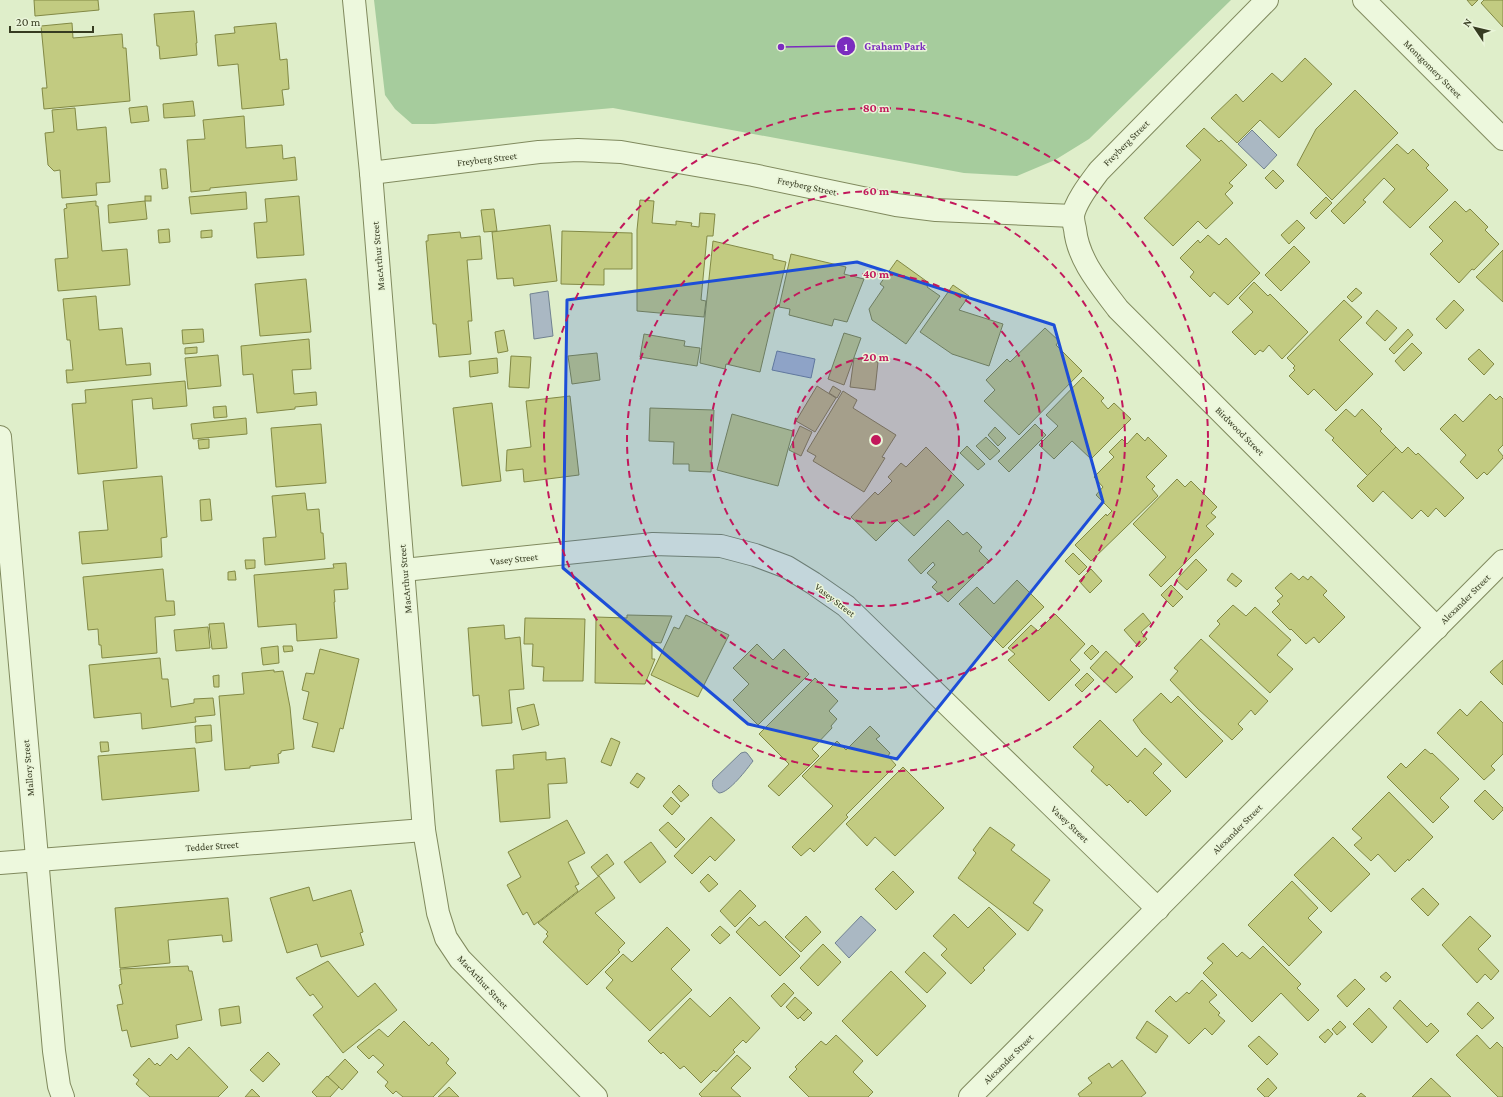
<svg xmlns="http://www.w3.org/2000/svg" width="1503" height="1097" font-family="'Crimson Pro',serif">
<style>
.green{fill:#a6cc9d}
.water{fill:#aab8c3;stroke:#718291}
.building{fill:#c2cb81;stroke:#828945}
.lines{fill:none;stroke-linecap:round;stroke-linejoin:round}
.street-casing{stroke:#808a5e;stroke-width:24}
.street{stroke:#edf8dd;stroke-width:22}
.marked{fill:#1d4ed8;fill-opacity:0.2;stroke:#1d4ed8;stroke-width:3;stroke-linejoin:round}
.ring{fill:none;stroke:#c2185b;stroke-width:2;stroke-dasharray:7 5}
.labels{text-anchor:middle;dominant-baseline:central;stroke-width:3;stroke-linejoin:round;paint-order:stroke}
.street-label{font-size:10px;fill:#363b21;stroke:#eaf5d9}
.centre{fill:#c2185b;stroke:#eaf5d9;stroke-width:2}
.ring-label{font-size:12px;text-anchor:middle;font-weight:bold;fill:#c2185b;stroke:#eaf5d9;stroke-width:3;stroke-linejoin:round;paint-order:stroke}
.leader{fill:none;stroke:#7b2cbf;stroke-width:1.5}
.callout-dot{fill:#7b2cbf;stroke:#eaf5d9;stroke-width:1.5}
.mark-label{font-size:12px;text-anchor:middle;font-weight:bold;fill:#fff}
.callout-label{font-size:11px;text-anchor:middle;font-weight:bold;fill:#7b2cbf;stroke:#eaf5d9;stroke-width:3;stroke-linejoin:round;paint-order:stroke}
</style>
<rect width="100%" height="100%" fill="#dfeeca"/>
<!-- green -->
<polygon class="green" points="374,0 1231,0 1089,139 1055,160 1017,176 964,173 613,108 434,124 412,124 395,109 385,95"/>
<!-- water -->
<g class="water">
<polygon points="1252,130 1277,155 1264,169 1238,144"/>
<polygon points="548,291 553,336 534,339 530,294"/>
<polygon points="777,351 815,359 811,378 772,370"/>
<path d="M745,752l2,1 6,8c-6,8 -24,32 -34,32 -5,-4 -8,-6 -6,-13l28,-27z"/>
<polygon points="861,916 876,930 849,958 835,943"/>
</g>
<!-- building -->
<g class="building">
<polygon points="34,0 98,0 99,10 35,16"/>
<polygon points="1467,0 1478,0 1472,6"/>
<polygon points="1484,0 1503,0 1503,27 1481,3"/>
<polygon points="194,11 197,43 196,43 197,55 160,59 159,46 157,46 154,14"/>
<polygon points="72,23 73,38 122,34 123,48 126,48 130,101 44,109 42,88 47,88 41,26"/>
<polygon points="276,23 280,60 287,59 289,89 282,90 284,105 242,109 238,64 218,66 215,35 235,33 234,27"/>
<polygon points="1305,58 1332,84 1279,138 1260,120 1237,143 1211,118 1236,94 1243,102 1272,73 1282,82"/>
<polygon points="1355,90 1398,133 1332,200 1297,165 1316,129"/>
<polygon points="193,101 195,116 164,118 163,104"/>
<polygon points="147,106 149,121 131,123 129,108"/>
<polygon points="75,108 77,130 106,127 110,182 96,183 97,195 62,198 60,170 54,171 48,165 45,133 54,132 52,110"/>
<polygon points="244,116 246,148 282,145 283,159 295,157 297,180 210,188 210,190 191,192 187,140 205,139 203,120"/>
<polygon points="1204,128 1219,142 1221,140 1247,165 1229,183 1233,186 1225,194 1233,203 1206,229 1198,221 1173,246 1144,218 1201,160 1186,146"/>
<polygon points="1397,144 1408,154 1413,149 1429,165 1426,168 1448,190 1410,228 1383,202 1395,189 1384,178 1363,200 1366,202 1344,224 1331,211"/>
<polygon points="160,169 166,169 168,188 162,189"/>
<polygon points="1273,170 1284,181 1276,189 1265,178"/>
<polygon points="246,192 247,209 191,214 189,197"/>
<rect x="145" y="196" width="6" height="5"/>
<polygon points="299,196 304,255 257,258 254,223 267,222 265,199"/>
<polygon points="1326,197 1332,203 1316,219 1310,213"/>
<polygon points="640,200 654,201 652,223 676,225 676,221 692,223 691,226 699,227 700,213 715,214 713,236 707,236 701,300 706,301 704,317 637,311 637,230"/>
<polygon points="96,201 96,206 98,206 102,251 127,249 130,285 58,291 55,259 68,258 64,209 67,208 66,204"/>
<polygon points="145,201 147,219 109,223 108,205"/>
<polygon points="1455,201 1466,212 1470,209 1488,227 1485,230 1499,244 1474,270 1472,269 1459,283 1430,254 1443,241 1429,227"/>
<polygon points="494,209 497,231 484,232 481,210"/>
<polygon points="1297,220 1305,228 1289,244 1281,235"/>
<polygon points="550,225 557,281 514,286 513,278 497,279 492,232"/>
<polygon points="169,229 170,242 159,243 158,230"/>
<polygon points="212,230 212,237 201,238 201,231"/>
<polygon points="562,231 632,233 632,269 604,269 604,285 561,284"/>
<polygon points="460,232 461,238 480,236 482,259 467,260 472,321 468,321 471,354 439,357 436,324 433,324 426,241 428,241 428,235"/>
<polygon points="1208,235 1219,245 1226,238 1260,273 1228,305 1214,292 1210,297 1190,277 1194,272 1180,258 1198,240 1200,243"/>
<polygon points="713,241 773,255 773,259 786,262 760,372 726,364 725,369 700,363"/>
<polygon points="1294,246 1310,262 1281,291 1265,275"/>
<polygon points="1503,250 1503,302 1476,277"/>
<polygon points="791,254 846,267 844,274 864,279 847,322 834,319 832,326 789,315 790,309 779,307"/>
<polygon points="897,260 929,283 927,287 940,296 906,344 872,320 869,309 884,287 880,284"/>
<polygon points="306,279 311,332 260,336 255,284"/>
<polygon points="1254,282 1268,296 1270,294 1308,332 1282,359 1269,345 1263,352 1260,350 1255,355 1232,332 1253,312 1239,298"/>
<polygon points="953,285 969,296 959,310 1003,324 989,366 952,354 920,332"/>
<polygon points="1356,288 1362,293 1352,302 1347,297"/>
<polygon points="96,296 99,330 122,328 126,365 150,363 151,375 67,383 66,370 73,370 70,340 67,340 63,299"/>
<polygon points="1344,300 1362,317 1339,340 1373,374 1336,411 1314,389 1308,395 1289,376 1295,370 1293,368 1295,366 1287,358"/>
<polygon points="1454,300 1464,310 1446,329 1436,319"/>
<polygon points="1377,310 1397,328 1385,341 1366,323"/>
<polygon points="1045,328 1059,341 1056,345 1082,371 1019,435 984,401 995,390 986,380 1007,359 1010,362"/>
<polygon points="203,329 204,342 183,344 182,330"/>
<polygon points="1408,329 1413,335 1394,354 1389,349"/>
<polygon points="504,330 508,351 498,353 495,332"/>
<polygon points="844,333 861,338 844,385 828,379"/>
<polygon points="644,334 685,341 684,346 700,348 697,366 640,357"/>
<polygon points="309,339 311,369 292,370 294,394 316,392 317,405 295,407 295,409 257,413 253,374 243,375 241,346"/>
<polygon points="1412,343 1422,353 1404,371 1395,361"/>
<polygon points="197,347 197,353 185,354 185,348"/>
<polygon points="1479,349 1494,364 1484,375 1468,359"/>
<polygon points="597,353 600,380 572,384 568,356"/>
<polygon points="218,355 221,386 188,389 185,358"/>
<polygon points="511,356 531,357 529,388 509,387"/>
<polygon points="497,358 498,373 470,377 469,361"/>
<polygon points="854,358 878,362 875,390 850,387"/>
<polygon points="1083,377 1104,398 1101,401 1108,409 1114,403 1131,419 1091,459 1072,441 1054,459 1039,445 1058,426 1046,415"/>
<polygon points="185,381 187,406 153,409 152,398 132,400 137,468 78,474 72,404 86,403 85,390"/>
<polygon points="817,386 836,398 815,432 796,421"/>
<polygon points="833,386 841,391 837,398 829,393"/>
<polygon points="843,391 857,400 853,408 896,435 882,457 885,458 864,492 813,461 816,456 807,451"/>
<polygon points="1490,394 1496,400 1500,396 1503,399 1503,445 1498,450 1503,456 1503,458 1487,475 1484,472 1477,479 1460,462 1466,455 1440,429 1455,414 1463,422"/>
<polygon points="570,396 579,475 524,482 523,469 506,471 507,450 531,447 526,401"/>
<polygon points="492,403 501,481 462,486 453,408"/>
<polygon points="226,406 227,417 214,418 213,407"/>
<polygon points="650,408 714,410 711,472 689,471 689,464 673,464 674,442 649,441"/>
<polygon points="1346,409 1355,417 1362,409 1382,429 1380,431 1396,447 1368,476 1332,440 1334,438 1325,430"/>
<polygon points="732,414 793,431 778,486 717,470"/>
<polygon points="246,418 247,434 193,439 191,424"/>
<polygon points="321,424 326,483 276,487 271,428"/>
<polygon points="1035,424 1046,435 1009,472 998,461"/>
<polygon points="800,426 812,432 801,456 789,450"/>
<polygon points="995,427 1006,438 998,446 988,435"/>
<polygon points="1137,433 1145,441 1148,437 1167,456 1146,477 1155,486 1152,489 1158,496 1091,561 1075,545 1106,514 1107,516 1112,511 1096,495 1103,487 1094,477 1114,457 1109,452 1122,439 1127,444"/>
<polygon points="986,437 1000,451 990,460 976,446"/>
<polygon points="209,439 209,448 199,449 198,440"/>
<polygon points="967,446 985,464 978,470 960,453"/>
<polygon points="926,447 964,485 914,536 897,520 876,541 851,517 875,492 878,495 892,481 888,477 901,463 906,467"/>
<polygon points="1396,447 1402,453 1408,447 1416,455 1418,453 1464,498 1445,517 1436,508 1428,517 1421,510 1412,519 1383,491 1373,502 1357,486"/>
<polygon points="162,476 167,537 161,538 162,557 82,564 79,532 108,530 103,481"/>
<polygon points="1177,479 1185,487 1191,481 1217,507 1211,513 1216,517 1206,526 1214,534 1161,587 1149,575 1166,557 1133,524"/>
<polygon points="305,493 307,510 319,509 321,533 323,533 325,559 265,565 263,538 276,537 272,496"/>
<polygon points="210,499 212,520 201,521 200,500"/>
<polygon points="948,520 963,535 967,532 982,547 979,551 989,561 948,602 932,587 937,582 927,573 935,565 933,562 921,574 908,560"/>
<polygon points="1073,553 1087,567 1079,575 1065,561"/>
<polygon points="1196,559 1207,570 1187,590 1176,580"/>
<polygon points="245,560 255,560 255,568 246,569"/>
<polygon points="346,563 348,589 334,590 335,602 334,602 337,638 297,641 296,624 258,627 254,575 334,568 333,564"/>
<polygon points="163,569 166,601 174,601 175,615 155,617 157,653 102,658 101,645 99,645 98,629 88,630 83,577"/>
<polygon points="1091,569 1102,581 1090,593 1079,581"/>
<polygon points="235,571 236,580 228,580 228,572"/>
<polygon points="1232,573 1242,581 1236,587 1227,580"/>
<polygon points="1291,573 1299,580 1303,576 1308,580 1311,576 1327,591 1323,595 1345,617 1319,643 1314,637 1306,644 1291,629 1290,630 1272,612 1280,604 1277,601 1283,596 1275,588"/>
<polygon points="1017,580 1044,607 1003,648 959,604 977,587 994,604"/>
<polygon points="1171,585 1183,597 1173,607 1161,595"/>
<polygon points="1233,605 1246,616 1255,607 1291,640 1277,655 1293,669 1270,693 1209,636 1220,624 1217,621"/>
<polygon points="1143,613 1151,623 1141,632 1147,639 1139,647 1124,630"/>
<polygon points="1055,614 1085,644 1070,660 1080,670 1049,701 1008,660 1015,654 1008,648 1031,625 1038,631"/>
<polygon points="627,615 672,616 661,643 652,642 652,659 655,659 645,684 595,683 596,617 627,618"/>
<polygon points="686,615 729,635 698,697 651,675 674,627 679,629"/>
<polygon points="525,618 585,619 583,681 543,681 544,667 532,666 533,644 524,644"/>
<polygon points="224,623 227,648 212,649 209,624"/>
<polygon points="504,625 505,639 520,637 524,689 509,690 512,723 482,726 479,695 473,696 468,628"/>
<polygon points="208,627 210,648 176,651 174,630"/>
<polygon points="1201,639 1268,701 1255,715 1251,710 1238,724 1243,729 1232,740 1198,709 1170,680 1178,671 1174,668"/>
<polygon points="757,644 773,660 784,649 809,674 758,725 733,700 749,684 733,668"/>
<polygon points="1092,645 1099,652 1091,660 1084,653"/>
<polygon points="278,646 279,663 263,665 261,648"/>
<polygon points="283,646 292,646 293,651 284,652"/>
<polygon points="320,649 359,659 343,729 340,728 334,752 312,747 318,723 303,719 309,692 302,690 306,673 314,674"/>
<polygon points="1106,651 1133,677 1116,693 1090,668"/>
<polygon points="160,658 162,679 168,679 171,707 194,703 194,699 213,698 215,715 195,717 196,722 142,729 141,713 94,718 89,665"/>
<polygon points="1503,660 1503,685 1490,672"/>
<polygon points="274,670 274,672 283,671 290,707 294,749 281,751 281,753 278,754 279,763 250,766 250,768 225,770 219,696 244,694 242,673"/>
<polygon points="1087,673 1094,680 1082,692 1075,685"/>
<polygon points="219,675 219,687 214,687 213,676"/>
<polygon points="815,678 838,701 829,711 837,719 831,726 832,728 812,749 819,756 779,796 768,786 789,764 759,734"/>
<polygon points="1161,693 1171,703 1178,696 1223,741 1186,778 1142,733 1133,720"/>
<polygon points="1481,701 1503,723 1503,754 1491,766 1495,770 1484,780 1437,733 1460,709 1467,716"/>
<polygon points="534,704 539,725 522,730 517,708"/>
<polygon points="1100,720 1137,757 1145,748 1162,764 1153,773 1171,791 1146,816 1130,800 1128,803 1109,784 1107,786 1091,771 1094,767 1073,747"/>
<polygon points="211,725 212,741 196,743 195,726"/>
<polygon points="870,726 880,736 876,739 890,753 888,756 896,765 846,815 848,817 814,852 810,848 801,856 792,847 833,806 802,776 837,741 846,750"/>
<polygon points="611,738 620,742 611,766 601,762"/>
<polygon points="100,742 108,742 109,751 101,752"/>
<polygon points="195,748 199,791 102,800 98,756"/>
<polygon points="1425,749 1431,754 1432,753 1459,779 1440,798 1449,807 1433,823 1387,777 1401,763 1406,768"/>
<polygon points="546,752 546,760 565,758 567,783 548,784 550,818 500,822 496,770 514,769 513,755"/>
<polygon points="903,767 944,808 895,856 875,837 867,846 846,824"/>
<polygon points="637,773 645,778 638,788 630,783"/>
<polygon points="679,785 689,795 681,802 672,792"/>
<polygon points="1485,790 1503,808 1503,810 1493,820 1474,801"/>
<polygon points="1389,792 1433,837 1409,861 1408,859 1395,872 1378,854 1371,861 1354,845 1362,838 1352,829"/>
<polygon points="671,797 680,806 672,815 663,806"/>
<polygon points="711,817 735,840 715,861 710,856 692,874 674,856"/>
<polygon points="567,820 585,853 568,862 579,884 575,886 578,891 534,925 527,912 523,915 507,885 521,877 508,852"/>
<polygon points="668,822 685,839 676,848 659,830"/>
<polygon points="990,827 1015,845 1011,850 1050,880 1033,903 1043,910 1028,931 958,878 976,853 973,850"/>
<polygon points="1333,837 1370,874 1331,912 1294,875"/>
<polygon points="651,842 666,862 640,883 624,862"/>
<polygon points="607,854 614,864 598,876 591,867"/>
<polygon points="893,871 914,892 896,910 875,889"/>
<polygon points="708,874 718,884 709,892 700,882"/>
<polygon points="599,876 615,898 595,913 625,943 618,950 620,952 587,985 543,942 548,936 546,934 548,932 538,923"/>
<polygon points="1292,881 1318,908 1308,918 1322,932 1289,966 1248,925"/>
<polygon points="309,887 313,901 351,890 363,932 360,933 364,945 321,957 317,944 287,953 270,898"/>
<polygon points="1423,888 1439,904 1428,916 1411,899"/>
<polygon points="740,890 756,906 735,927 720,911"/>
<polygon points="228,898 232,941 223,942 222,935 168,940 170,963 120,968 115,908"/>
<polygon points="989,907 1016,934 983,968 985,970 971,984 941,955 947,949 933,936 954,914 968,928"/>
<polygon points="806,916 821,932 801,952 785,937"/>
<polygon points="1470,916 1491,936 1478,949 1499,971 1491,980 1485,974 1477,983 1442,945"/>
<polygon points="750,917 759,926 765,921 800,956 780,976 736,932"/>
<polygon points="720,926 730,935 720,944 711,935"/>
<polygon points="667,927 690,950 671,969 692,990 650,1031 606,988 613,980 605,972 623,954 632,962"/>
<polygon points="1223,943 1237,957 1242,952 1250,959 1263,946 1301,984 1297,988 1319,1010 1308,1021 1281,993 1252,1022 1203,973 1213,963 1207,958"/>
<polygon points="823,944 841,962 818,986 800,968"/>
<polygon points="924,952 946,973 927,993 905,972"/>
<polygon points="328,961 358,997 375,983 397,1010 343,1053 313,1015 323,1007 313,994 310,996 296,978"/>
<polygon points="188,966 189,971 192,971 202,1020 176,1025 178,1038 131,1047 127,1030 122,1031 117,1005 123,1004 119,985 122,984 120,969"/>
<polygon points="891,971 926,1006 877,1056 842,1021"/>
<polygon points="1386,972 1391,977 1386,982 1380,977"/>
<polygon points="1355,979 1365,989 1347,1007 1337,996"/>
<polygon points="1202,980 1217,995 1209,1002 1220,1013 1218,1015 1225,1021 1212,1035 1205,1028 1189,1044 1155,1011 1170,996 1176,1002 1187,992 1189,994"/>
<polygon points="784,983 794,993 781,1007 771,996"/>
<polygon points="730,997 760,1028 746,1043 743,1040 733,1050 735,1052 716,1072 714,1070 701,1083 684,1066 680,1069 663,1052 661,1054 648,1041 690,998 710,1017"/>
<polygon points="795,997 808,1009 798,1019 786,1007"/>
<polygon points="1400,1000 1427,1027 1431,1023 1439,1031 1427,1043 1393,1008"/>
<polygon points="1478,1002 1494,1018 1482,1029 1467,1014"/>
<polygon points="239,1006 241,1023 221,1026 219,1009"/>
<polygon points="1369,1008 1387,1027 1372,1043 1353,1024"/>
<polygon points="808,1009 812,1013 804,1021 800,1017"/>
<polygon points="404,1021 429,1046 432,1042 449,1059 446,1063 456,1073 433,1097 403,1097 396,1091 393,1094 385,1086 388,1082 377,1072 384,1065 373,1055 369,1059 357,1047 379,1029 388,1037"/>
<polygon points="1147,1021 1168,1036 1156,1053 1136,1038"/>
<polygon points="1340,1021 1346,1027 1337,1035 1332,1029"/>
<polygon points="1328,1029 1333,1034 1325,1043 1319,1037"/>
<polygon points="836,1035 863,1061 853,1072 873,1092 868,1097 809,1097 789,1077 797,1069 795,1067 821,1041 826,1045"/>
<polygon points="1477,1035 1490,1049 1497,1042 1503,1048 1503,1097 1498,1097 1456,1055"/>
<polygon points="1259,1036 1278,1054 1267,1065 1248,1046"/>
<polygon points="189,1047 228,1087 218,1097 150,1097 136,1084 139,1080 133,1075 149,1058 155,1065 157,1063 160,1066 171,1054 177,1060"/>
<polygon points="268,1052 280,1064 263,1082 250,1070"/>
<polygon points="737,1055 751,1068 731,1088 741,1097 702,1097 699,1094"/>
<polygon points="345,1059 358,1072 342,1090 328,1077"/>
<polygon points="1122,1060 1146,1093 1141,1097 1080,1097 1078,1094 1092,1083 1088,1078 1109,1063 1112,1068"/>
<polygon points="327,1076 339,1087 330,1097 317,1097 312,1092"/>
<polygon points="1268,1078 1277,1088 1268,1097 1265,1097 1257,1089"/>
<polygon points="1431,1078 1451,1097 1412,1097"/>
<polygon points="449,1087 459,1097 438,1097"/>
<polygon points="252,1089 260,1097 245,1097"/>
<polygon points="1361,1093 1366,1097 1357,1097"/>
</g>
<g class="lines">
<defs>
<g id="street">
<polyline points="354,0 371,173 424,830 438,913 446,938 460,959 596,1097"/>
<path d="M1267,0l-168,171c-9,12 -24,31 -26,45 0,4 1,9 2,13 3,31 25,56 43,80l319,319"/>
<polyline points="1364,0 1503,139"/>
<polyline points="371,173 539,152 578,150 621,152 753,175 896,205 936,210 1073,216"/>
<polyline points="0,437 54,1051 59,1086 63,1097"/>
<polyline points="404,570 653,544 721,546 755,555 787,567 813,583 846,606 1158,909"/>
<polyline points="0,863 424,830"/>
<polyline points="970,1097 1503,561"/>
</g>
</defs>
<!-- street casing -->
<use href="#street" class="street-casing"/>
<!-- street -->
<use href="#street" class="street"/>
</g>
<!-- marked area -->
<path class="marked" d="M857,262l197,63 49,177 -206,257 -149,-35 -185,-156 4,-268z"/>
<!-- distance rings -->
<circle cx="876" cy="440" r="83" fill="#c2185b" fill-opacity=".12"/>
<g class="ring">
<circle cx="876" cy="440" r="83"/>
<circle cx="876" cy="440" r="166"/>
<circle cx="876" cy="440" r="249"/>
<circle cx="876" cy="440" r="332"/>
</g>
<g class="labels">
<!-- street labels -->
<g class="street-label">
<text transform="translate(1433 69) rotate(45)">Montgomery Street</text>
<text transform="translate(1126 143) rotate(-45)">Freyberg Street</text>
<text transform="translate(487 159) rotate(-7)">Freyberg Street</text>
<text transform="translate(807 186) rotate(12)">Freyberg Street</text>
<text transform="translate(378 256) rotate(-95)">MacArthur Street</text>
<text transform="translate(1240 431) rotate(45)">Birdwood Street</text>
<text transform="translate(514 559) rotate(-6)">Vasey Street</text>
<text transform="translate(405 579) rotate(-95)">MacArthur Street</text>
<text transform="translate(1465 599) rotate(-45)">Alexander Street</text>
<text transform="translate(835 600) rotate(38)">Vasey Street</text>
<text transform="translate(28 768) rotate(-95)">Mallory Street</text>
<text transform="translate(1070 824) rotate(44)">Vasey Street</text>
<text transform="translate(1237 829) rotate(-45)">Alexander Street</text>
<text transform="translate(212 846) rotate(-4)">Tedder Street</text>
<text transform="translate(483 982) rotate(47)">MacArthur Street</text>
<text transform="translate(1008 1059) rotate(-45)">Alexander Street</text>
</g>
</g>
<circle cx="876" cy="440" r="6" class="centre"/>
<g class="ring-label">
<text x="876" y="112">80 m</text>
<text x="876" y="195">60 m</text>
<text x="876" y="278">40 m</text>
<text x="876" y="361">20 m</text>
</g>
<!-- callouts -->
<path class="leader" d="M781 47L846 46"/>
<g class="callout-dot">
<circle cx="781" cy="47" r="4"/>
<circle cx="846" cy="46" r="10"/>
</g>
<g class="mark-label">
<text x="846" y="51">1</text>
</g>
<g class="callout-label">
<text x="895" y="50">Graham Park</text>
</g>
<!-- north arrow -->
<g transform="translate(1475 28) rotate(305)" stroke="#eaf5d9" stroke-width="3" paint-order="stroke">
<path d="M0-3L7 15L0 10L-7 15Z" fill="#363b21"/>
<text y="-6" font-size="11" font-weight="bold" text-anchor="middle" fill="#363b21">N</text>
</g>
<!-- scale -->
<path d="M10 26v6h83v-6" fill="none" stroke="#363b21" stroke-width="2"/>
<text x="16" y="26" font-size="12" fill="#363b21" stroke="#eaf5d9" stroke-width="3" paint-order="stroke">20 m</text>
</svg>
